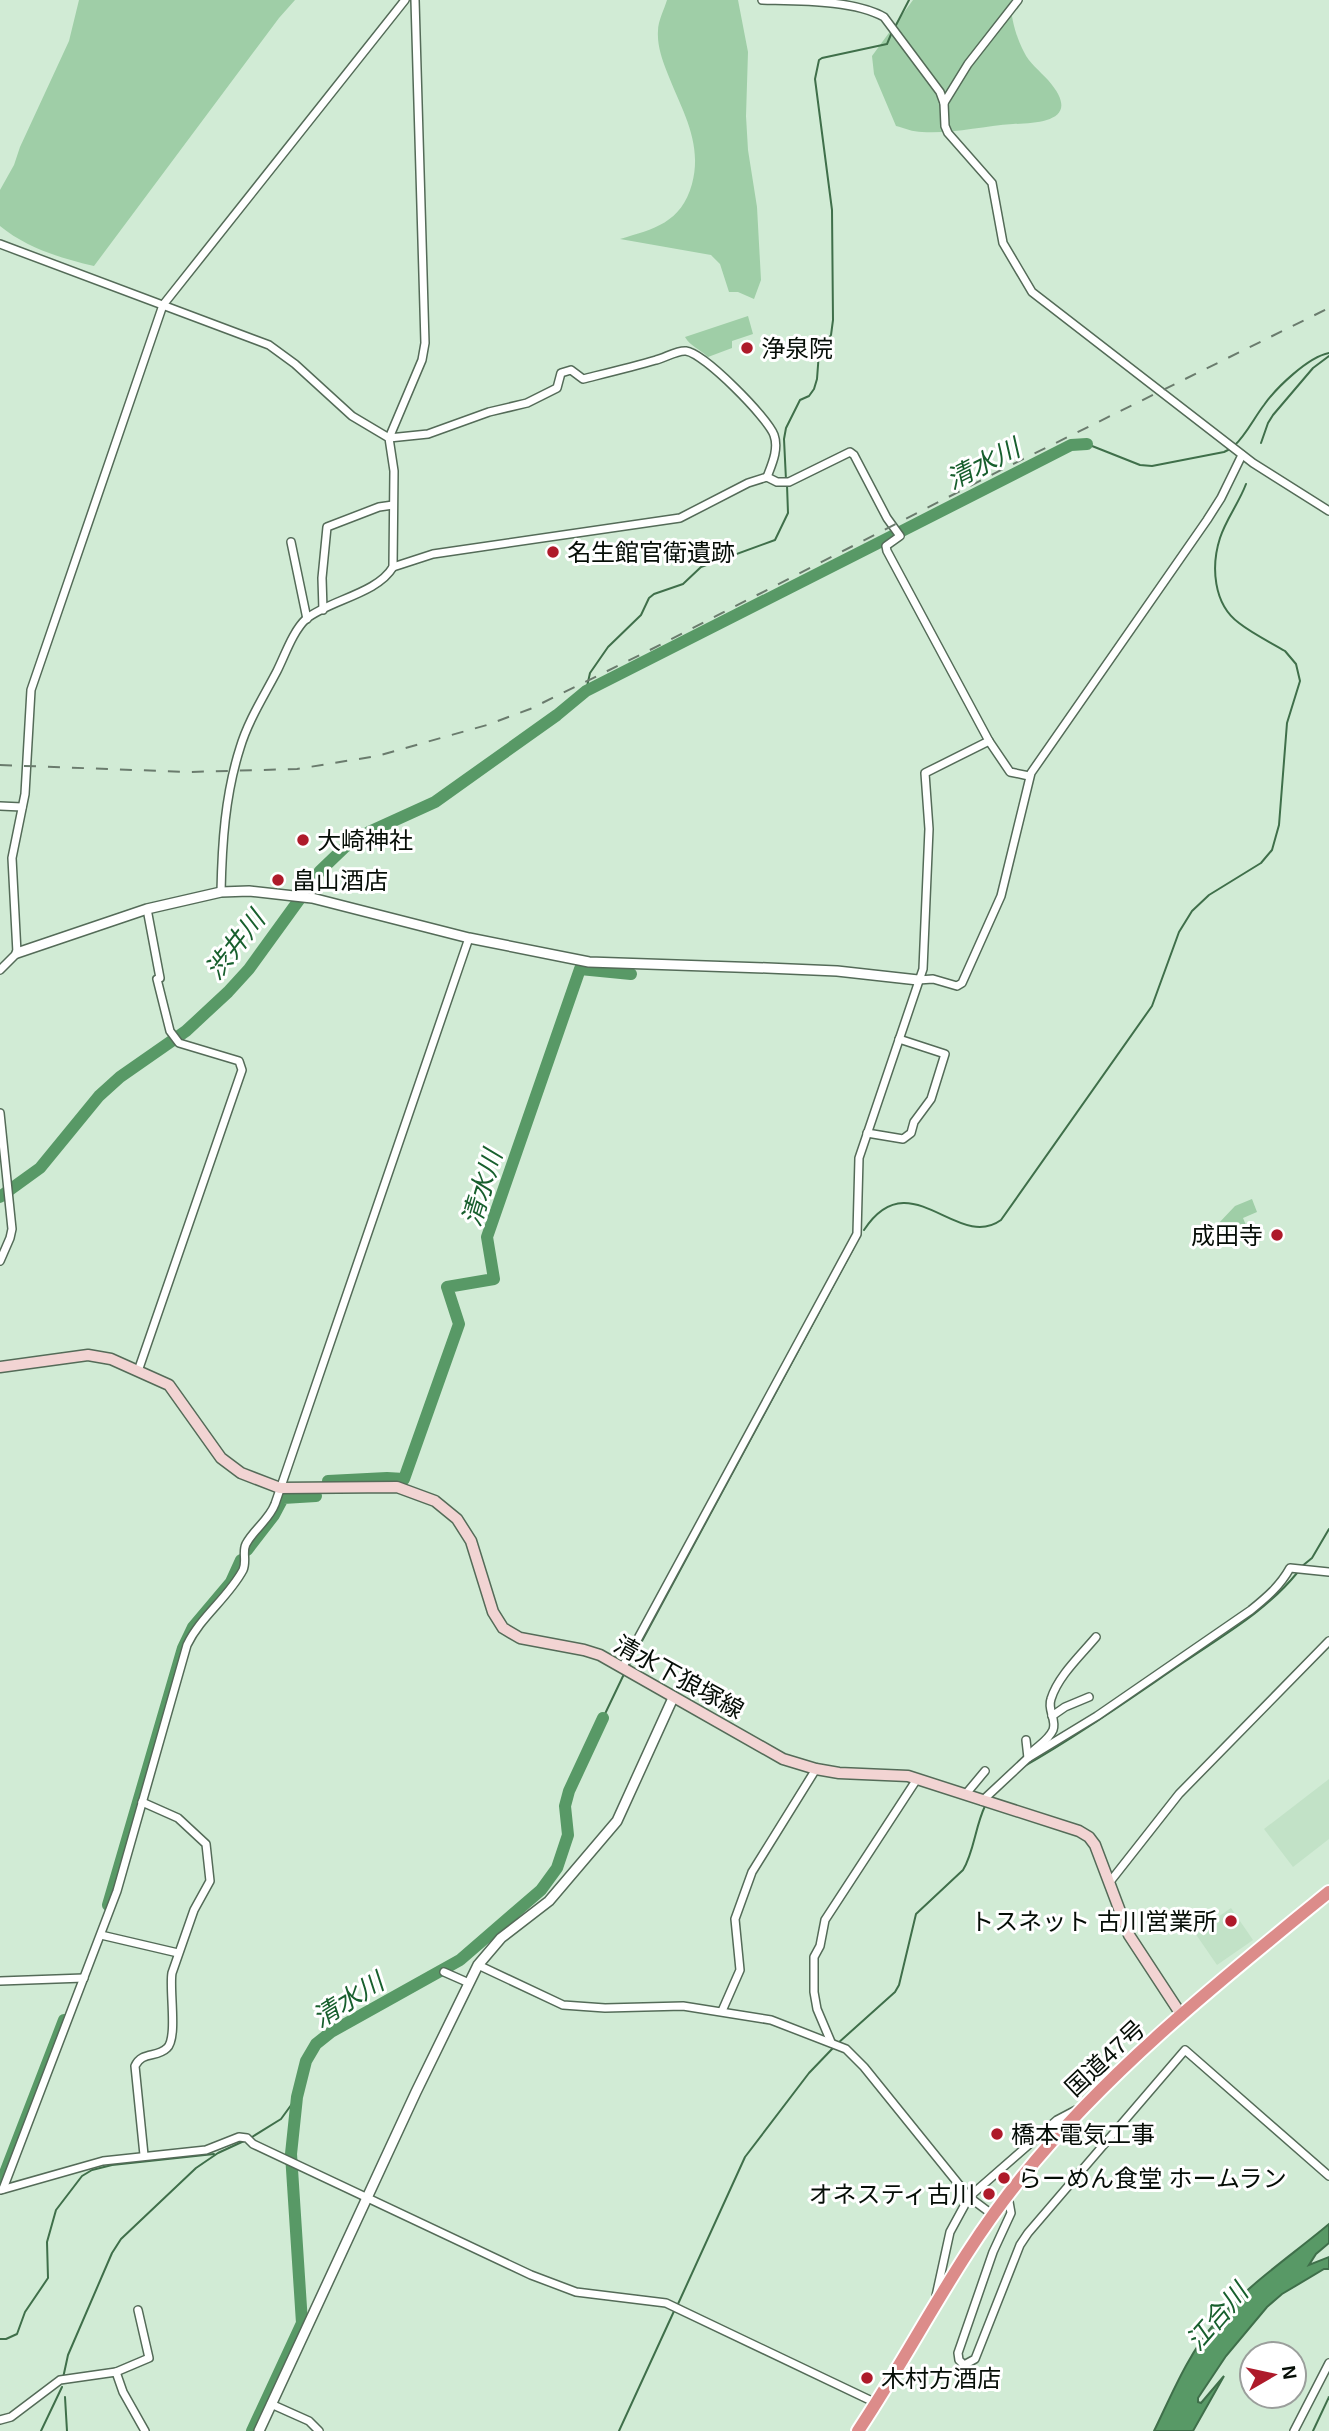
<svg xmlns="http://www.w3.org/2000/svg" width="1329" height="2431" font-family="Arial,'Noto Sans JP',sans-serif">
<style>
.built{fill:#c2e2c7}
.green{fill:#9fcea7}
.water{fill:#589966;stroke:#3f6f4a;stroke-width:2}
.lines{fill:none;stroke-linecap:round;stroke-linejoin:round}
.stream{stroke:#3f6f4a;stroke-width:2}
.river{stroke:#589966;stroke-width:12}
.minor-casing{stroke:#546b58;stroke-width:10}
.tertiary-casing{stroke:#546b58;stroke-width:12}
.secondary-casing{stroke:#546b58;stroke-width:13}
.trunk-casing{stroke:#fff;stroke-width:16}
.minor{stroke:#fff;stroke-width:7}
.tertiary{stroke:#fff;stroke-width:9}
.secondary{stroke:#f2d4d3;stroke-width:10}
.trunk{stroke:#dc8c8a;stroke-width:12}
.rail{stroke:#6a7b6d;stroke-width:2;stroke-dasharray:12 12;stroke-linecap:butt}
.poi-dot{fill:#ae1a2a;stroke:#fff;stroke-width:2.5}
.labels{text-anchor:middle;dominant-baseline:central;stroke-width:6;stroke-linejoin:round;paint-order:stroke}
.poi-label{font-size:24px;fill:#060e07;stroke:#fff;text-anchor:start}
.street-label{font-size:24px;fill:#060e07;stroke:#fff}
.water-label{font-size:26px;font-style:italic;fill:#175f2d;stroke:#fff}
</style>
<rect width="100%" height="100%" fill="#d1ebd5"/>
<!-- built -->
<g class="built">
<polygon points="1329,1779 1329,1839 1293,1867 1264,1829"/>
<polygon points="1231,1908 1253,1940 1217,1965 1195,1933"/>
</g>
<!-- green -->
<g class="green">
<path d="M79,0h216l-16,18 -185,248c-34,-8 -67,-18 -94,-40v-36l14,-25 6,-18 49,-106z"/>
<path d="M667,0h71l10,52 -2,64 2,34 9,57 4,73 -7,19 -16,-7h-9l-9,-28 -9,-9 -91,-16c34,-10 61,-16 72,-55 11,-42 -10,-73 -25,-112 -5,-13 -10,-27 -9,-41 0,-10 6,-21 9,-31z"/>
<path d="M913,0h98c-1,16 5,37 13,52 5,11 16,19 24,28 34,39 -4,43 -35,44 -30,2 -61,10 -91,8 -9,0 -18,-4 -26,-6l-22,-52 -2,-18z"/>
<path d="M748,316l5,18 -21,7v7l-24,9c-8,-8 -17,-10 -23,-20z"/>
<polygon points="1252,1199 1257,1212 1243,1218 1248,1230 1224,1240 1218,1224 1235,1206"/>
</g>
<!-- water -->
<path class="water" d="M1329,2224v19l-13,11 -7,11 20,-8v12h-5l-42,25 -15,13 -41,49 -28,42v4l3,1 23,-27 -31,55h-39c18,-37 34,-77 61,-108 32,-38 76,-67 114,-99z"/>
<g class="lines">
<!-- stream -->
<g class="stream">
<polyline points="895,27 909,0"/>
<polyline points="1261,443 1268,423 1273,415 1313,368 1329,356"/>
<polyline points="1087,444 1140,465 1152,466 1224,452 1230,449"/>
<path d="M1234,446c12,-11 20,-28 30,-41 12,-17 44,-48 65,-52"/>
<polyline points="786,480 784,439 786,428 800,400 809,396 814,389 817,379 819,352 831,335 833,320 832,210 815,79 819,60 822,58 887,44 892,32"/>
<polyline points="586,691 590,673 608,647 641,615 649,598 654,594 683,584 701,567 775,540 788,513 787,485"/>
<path d="M864,1230c46,-70 93,22 137,-10l151,-214 27,-74 13,-21 17,-16 52,-32 11,-13 7,-25 8,-102 13,-42 -4,-17 -11,-13c-15,-9 -32,-17 -46,-28 -26,-19 -28,-57 -19,-85 6,-19 19,-35 26,-54"/>
<polyline points="1301,1567 1312,1558 1329,1529"/>
<polyline points="628,1667 853,1249"/>
<polyline points="603,1718 625,1672"/>
<path d="M1023,1767c56,-32 108,-69 161,-105 41,-28 82,-51 113,-89"/>
<path d="M837,2044l58,-52 4,-7 17,-71 47,-44c11,-18 12,-43 22,-64"/>
<polyline points="252,2137 281,2119 297,2097"/>
<polyline points="678,2304 745,2157 809,2073 833,2048"/>
<polyline points="0,2339 6,2339 17,2334 25,2312 48,2278 47,2242 56,2210 82,2176 92,2170 112,2165 214,2154"/>
<polyline points="63,2378 68,2355 112,2253 121,2239 196,2168 218,2153 244,2141"/>
<polyline points="65,2397 67,2431"/>
<polyline points="41,2431 62,2387"/>
<polyline points="619,2431 675,2309"/>
<polyline points="1313,2431 1329,2397"/>
</g>
<!-- river -->
<g class="river">
<polyline points="902,531 1071,445 1087,444"/>
<polyline points="0,1197 40,1168 99,1096 120,1077 186,1031 228,992 249,969 320,871 345,847 369,832 435,802 557,715 586,691 894,535"/>
<polyline points="328,1481 387,1478 404,1479 459,1324 447,1287 494,1279 487,1237 580,969 631,974"/>
<polyline points="247,1550 274,1515 283,1498 316,1496"/>
<polyline points="108,1905 183,1648 193,1627 231,1582 241,1560"/>
<polyline points="0,2186 64,2020"/>
<polyline points="252,2431 302,2323 291,2154 297,2097 306,2061 316,2044 331,2032 460,1960 541,1890 557,1868 568,1835 565,1806 569,1791 603,1718"/>
</g>
<defs>
<g id="minor">
<path d="M415,0l10,343 -3,17 -33,78 39,-4 61,-22 38,-9 30,-15 4,-15 10,-3 12,9c24,-6 49,-12 73,-19 9,-2 21,-10 30,-9 18,2 82,67 88,84 5,14 -2,29 -7,42"/>
<path d="M762,0c38,1 92,0 122,17l56,75 4,11 24,-39 50,-64"/>
<polyline points="944,103 945,126 948,133 992,183 1003,243 1032,292 1253,463 1329,511"/>
<path d="M0,244l269,101 26,19 57,52 37,22 5,33 -1,96c-16,27 -64,33 -87,52 -13,12 -21,36 -29,52 -13,25 -29,50 -37,77 -15,47 -18,96 -19,144"/>
<polyline points="291,542 307,619"/>
<polyline points="393,567 433,554 680,518 748,483 767,477 777,482 789,482 850,452 854,455 887,518 900,536 886,546 887,551 989,741 1010,772 1029,776"/>
<polyline points="323,610 322,578 327,527 379,507 393,505"/>
<polyline points="0,806 22,807"/>
<polyline points="0,970 17,953 12,858 25,794 31,690 163,305 405,0"/>
<polyline points="918,980 933,979 957,986 962,983 1001,896 1031,773 1207,520 1221,498 1242,455"/>
<polyline points="0,1113 12,1229 10,1238 0,1261"/>
<polyline points="867,1133 903,1139 911,1133 914,1122 931,1099 945,1054 899,1039"/>
<polyline points="138,1371 242,1070 239,1061 179,1043 170,1031 157,979 160,978 147,909"/>
<polyline points="622,1668 857,1234 859,1158 923,969 929,829 925,773 989,741"/>
<polyline points="1052,1716 1065,1707 1089,1697"/>
<polyline points="1026,1740 1028,1758"/>
<path d="M1030,1754c7,-8 18,-13 23,-24 4,-10 -6,-20 -2,-31 7,-23 30,-44 45,-62"/>
<polyline points="965,1795 985,1771"/>
<path d="M982,1801l46,-43 69,-42 154,-106c16,-13 29,-24 39,-42l39,4"/>
<path d="M142,1802l36,16 28,26 4,37 -16,29 -22,63c-3,16 6,65 -5,75 -10,10 -25,3 -32,18l9,89"/>
<polyline points="1109,1883 1179,1794 1329,1641"/>
<polyline points="101,1935 178,1953"/>
<polyline points="478,1965 563,2005 605,2008 683,2006 771,2020 846,2049 864,2067 969,2197 993,2215"/>
<polyline points="444,1972 469,1983"/>
<polyline points="0,1981 84,1978"/>
<polyline points="722,2011 740,1970 735,1919 752,1872 816,1769"/>
<polyline points="831,2042 817,2009 814,1992 814,1957 820,1946 825,1920 917,1779"/>
<path d="M3,2189l114,-298 70,-246c14,-29 41,-47 56,-75 4,-9 -1,-18 3,-26 8,-15 23,-24 29,-40l194,-566"/>
<polyline points="1,2190 103,2161 206,2150 239,2137 247,2138 253,2144 531,2275 576,2292 666,2303 876,2403"/>
<polyline points="1008,2196 1011,2213 993,2252 958,2353 959,2360 964,2365 975,2359 1020,2245 1028,2233 1185,2050 1329,2176"/>
<polyline points="936,2296 950,2232 969,2197 1057,2120 1076,2110"/>
<polyline points="116,2372 149,2358 138,2310"/>
<polyline points="271,2404 309,2421 319,2431"/>
<polyline points="0,2420 11,2417 60,2380 116,2372 123,2392 145,2431"/>
<polyline points="1294,2431 1329,2363"/>
</g>
<g id="tertiary">
<polyline points="17,953 147,909 221,892 249,891 312,898 469,938 589,962 767,968 837,971 918,980"/>
<polyline points="259,2431 416,2092 478,1965 501,1938 549,1901 617,1821 673,1698"/>
</g>
<polyline id="secondary" points="0,1367 88,1355 111,1359 169,1385 221,1458 241,1473 280,1488 397,1487 435,1501 457,1519 471,1541 493,1612 503,1628 520,1638 584,1650 600,1655 783,1759 816,1769 839,1773 908,1776 1079,1831 1089,1837 1095,1845 1129,1935 1182,2016"/>
<path id="trunk" d="M858,2431c56,-84 100,-176 164,-254 87,-108 200,-198 307,-285"/>
</defs>
<!-- minor casing -->
<use href="#minor" class="minor-casing"/>
<!-- tertiary casing -->
<use href="#tertiary" class="tertiary-casing"/>
<!-- secondary casing -->
<use href="#secondary" class="secondary-casing"/>
<!-- trunk casing -->
<use href="#trunk" class="trunk-casing"/>
<!-- minor -->
<use href="#minor" class="minor"/>
<!-- tertiary -->
<use href="#tertiary" class="tertiary"/>
<!-- secondary -->
<use href="#secondary" class="secondary"/>
<!-- trunk -->
<use href="#trunk" class="trunk"/>
<!-- rail -->
<polyline class="rail" points="0,765 188,772 297,769 377,756 487,725 530,709 644,653 1005,468 1329,308"/>
</g>
<!-- markers -->
<g class="poi-dot">
<circle cx="747" cy="348" r="7"/>
<circle cx="553" cy="552" r="7"/>
<circle cx="303" cy="840" r="7"/>
<circle cx="278" cy="880" r="7"/>
<circle cx="1277" cy="1235" r="7"/>
<circle cx="1231" cy="1921" r="7"/>
<circle cx="997" cy="2134" r="7"/>
<circle cx="1004" cy="2178" r="7"/>
<circle cx="989" cy="2194" r="7"/>
<circle cx="867" cy="2378" r="7"/>
</g>
<g class="labels">
<!-- poi labels -->
<g class="poi-label">
<text x="761" y="348">浄泉院</text>
<text x="567" y="552">名生館官衛遺跡</text>
<text x="317" y="840">大崎神社</text>
<text x="292" y="880">畠山酒店</text>
<text x="1263" y="1235" text-anchor="end">成田寺</text>
<text x="1217" y="1921" text-anchor="end">トスネット 古川営業所</text>
<text x="1011" y="2134">橋本電気工事</text>
<text x="1018" y="2178">らーめん食堂 ホームラン</text>
<text x="975" y="2194" text-anchor="end">オネスティ古川</text>
<text x="881" y="2378">木村方酒店</text>
</g>
<!-- street labels -->
<g class="street-label">
<text transform="translate(679 1677) rotate(29)">清水下狼塚線</text>
<text transform="translate(1105 2058) rotate(-43)">国道47号</text>
</g>
<!-- water labels -->
<g class="water-label">
<text transform="translate(983 464) rotate(-27)">清水川</text>
<text transform="translate(235 945) rotate(-52)">渋井川</text>
<text transform="translate(482 1188) rotate(-73)">清水川</text>
<text transform="translate(348 2000) rotate(-32)">清水川</text>
<text transform="translate(1217 2317) rotate(-49)">江合川</text>
</g>
</g>
<!-- north arrow -->
<g transform="translate(1273 2375) rotate(81)"><circle r="33" fill="#ffffff" stroke="#9b9f9c" stroke-width="2"/>
<path d="M0-5L12 26L0 18L-12 26Z" fill="#ae1a2a"/>
<text y="-10" font-size="19" font-weight="bold" text-anchor="middle" fill="#060e07">N</text>
</g>
</svg>
